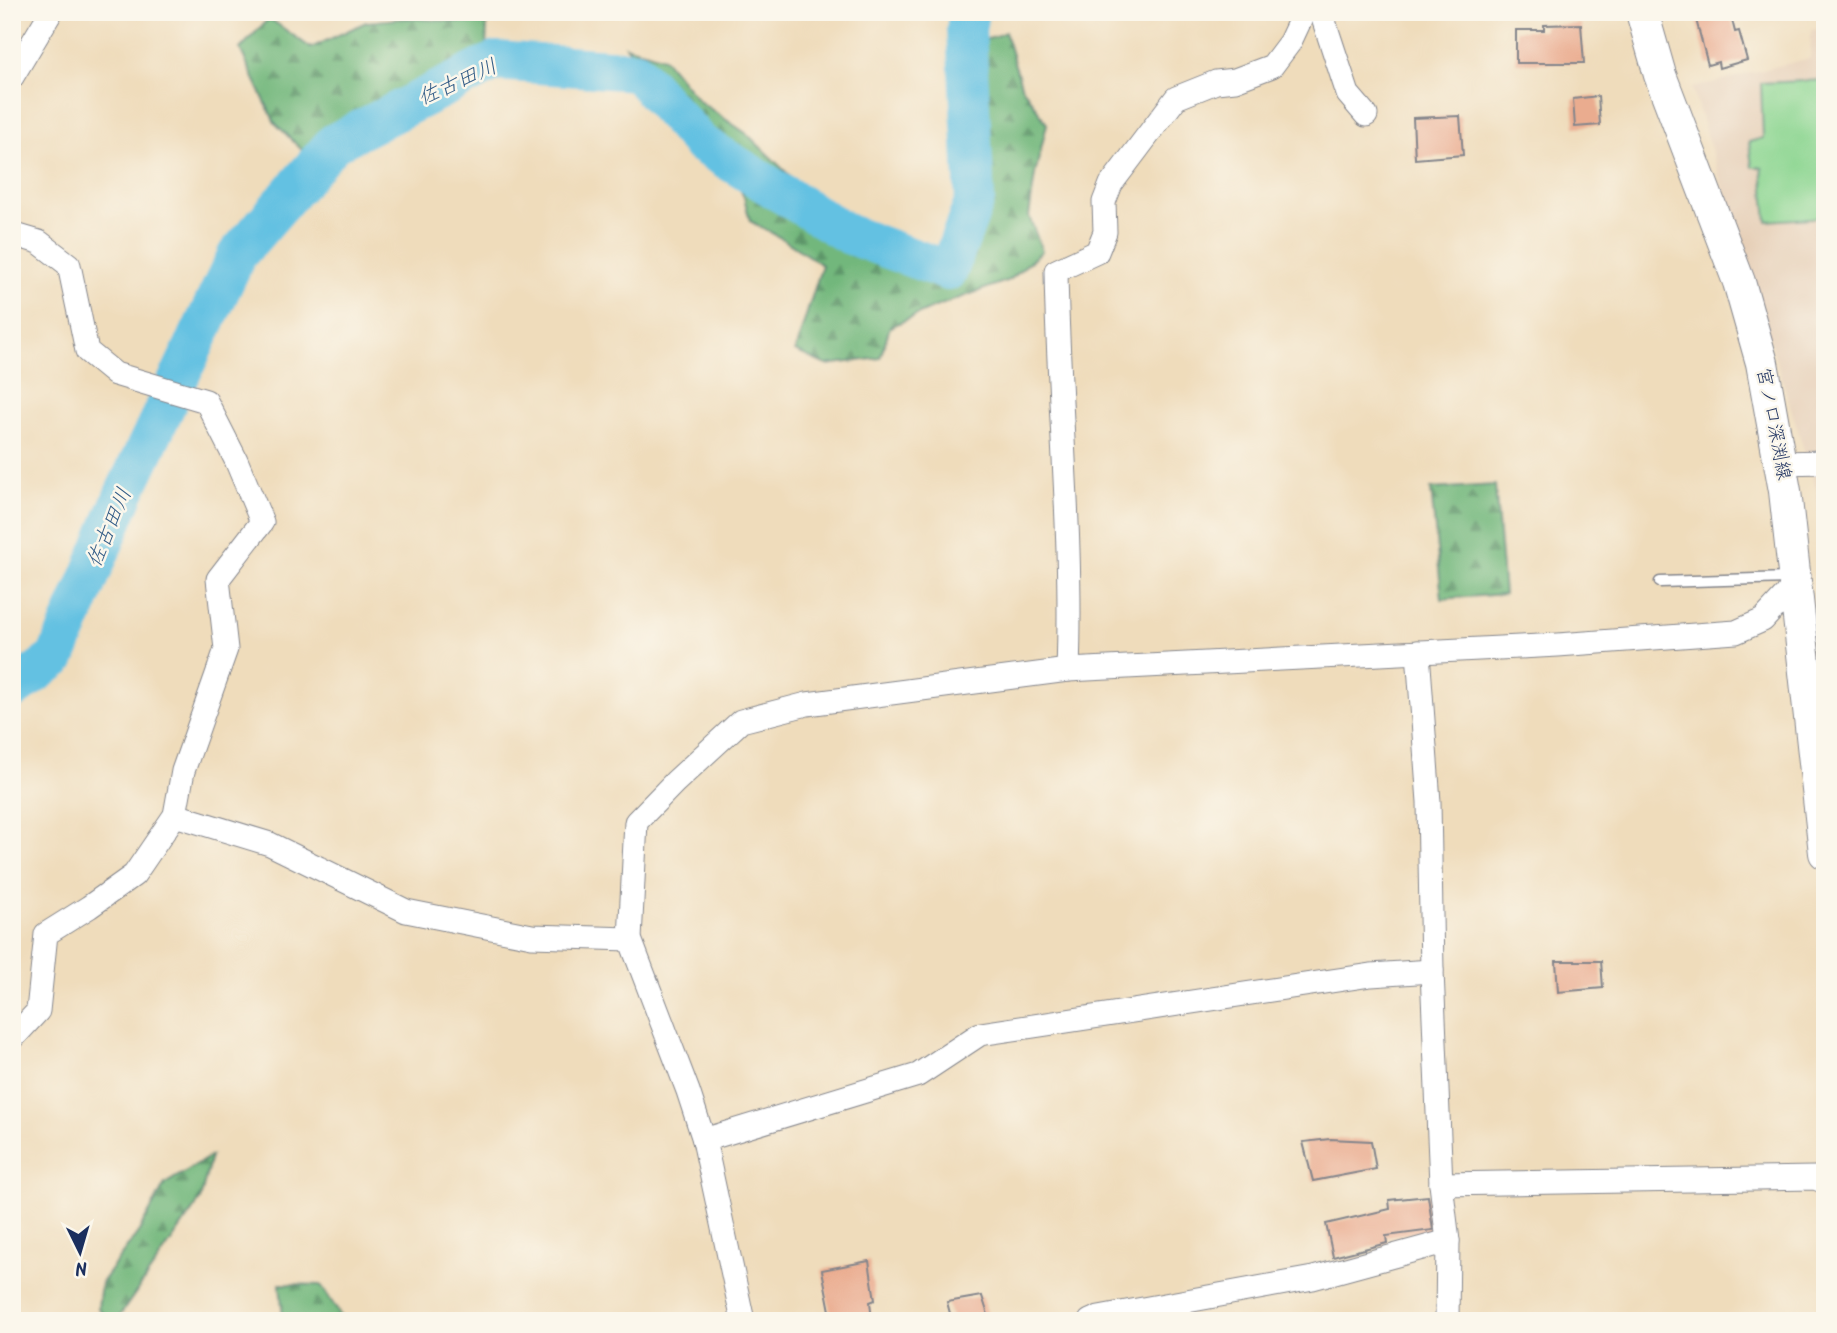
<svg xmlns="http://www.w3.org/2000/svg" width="1837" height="1333" font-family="Kalam,'Klee One',sans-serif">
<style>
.built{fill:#e6cfb7}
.forest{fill:url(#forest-firs);stroke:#46736d;stroke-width:2}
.garden{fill:#8dd692;stroke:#548278;stroke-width:2}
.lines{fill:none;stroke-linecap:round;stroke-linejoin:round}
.river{stroke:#64c1e2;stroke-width:40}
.building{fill:#eaac8f}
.service-casing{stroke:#85868c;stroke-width:13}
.minor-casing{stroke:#85868c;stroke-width:25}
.secondary-casing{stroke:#85868c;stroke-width:34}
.service{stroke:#fff;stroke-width:10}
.minor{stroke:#fff;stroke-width:23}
.secondary{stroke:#fff;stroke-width:32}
.labels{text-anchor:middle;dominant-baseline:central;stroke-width:5;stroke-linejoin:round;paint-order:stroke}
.street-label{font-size:19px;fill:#1b2f5e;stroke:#fbf7ec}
.water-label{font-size:21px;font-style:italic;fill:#315b86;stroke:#fbf7ec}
</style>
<defs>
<pattern id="forest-firs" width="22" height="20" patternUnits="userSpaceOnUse" patternTransform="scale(1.75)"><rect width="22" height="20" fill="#72b77c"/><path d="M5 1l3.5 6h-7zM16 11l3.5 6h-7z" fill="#5d9569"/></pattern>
</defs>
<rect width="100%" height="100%" fill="#fbf7ec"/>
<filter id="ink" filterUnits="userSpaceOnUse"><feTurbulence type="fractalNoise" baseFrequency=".0143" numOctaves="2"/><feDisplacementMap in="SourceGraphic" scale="14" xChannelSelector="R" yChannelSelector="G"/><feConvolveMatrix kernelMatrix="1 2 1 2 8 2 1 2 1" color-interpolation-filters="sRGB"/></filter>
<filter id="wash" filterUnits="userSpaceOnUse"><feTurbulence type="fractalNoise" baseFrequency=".00686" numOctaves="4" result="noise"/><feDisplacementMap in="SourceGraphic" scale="28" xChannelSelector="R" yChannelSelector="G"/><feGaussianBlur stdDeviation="1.57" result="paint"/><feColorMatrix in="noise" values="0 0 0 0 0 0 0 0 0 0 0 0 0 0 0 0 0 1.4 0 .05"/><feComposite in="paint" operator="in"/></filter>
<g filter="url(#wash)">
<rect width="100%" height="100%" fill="#efdcbb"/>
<!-- built -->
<polygon class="built" points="1825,28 1825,586 1817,492 1692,88 1810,58 1811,30"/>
<!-- forest -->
<g class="forest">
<polygon points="269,18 311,48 366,22 408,18 487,24 486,49 451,81 384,105 303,151 275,123 240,49"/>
<polygon points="1005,32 1021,85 1047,124 1035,174 1029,216 1042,251 1009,280 935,307 890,327 880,358 826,365 795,351 822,265 781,238 750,221 744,197 727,161 700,127 659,86 626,46 664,58 699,101 747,134 790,176 817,208 870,239 916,259 954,257 970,219 981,159 980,97 970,64 983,41"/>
<polygon points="1495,485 1504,594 1442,599 1431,489"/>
<polygon points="211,1156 200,1200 116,1321 109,1321 98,1308 101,1283 139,1231 165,1184"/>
<polygon points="280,1284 321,1285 344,1321 286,1321 283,1319"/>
</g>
<!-- garden -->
<polygon class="garden" points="1825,80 1825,217 1767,221 1762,167 1752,167 1749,142 1763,138 1761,83"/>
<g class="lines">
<!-- river -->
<polyline class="river" points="12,690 56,658 124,494 237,255 334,143 496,61 636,71 700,143 848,234 948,271 975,200 966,30 969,12"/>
</g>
<g id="blocks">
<!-- building -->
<g class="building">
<polygon points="1694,12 1730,12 1735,32 1739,31 1747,60 1719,68 1718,62 1708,65"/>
<polygon points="1581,24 1584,63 1516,63 1516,30 1544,30 1544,25"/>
<polygon points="1598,96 1600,125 1575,127 1573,99"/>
<polygon points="1460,116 1463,155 1415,159 1413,118"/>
<polygon points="1556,961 1601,961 1603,988 1558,992"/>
<polygon points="1330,1139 1371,1141 1376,1169 1313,1181 1303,1142"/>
<polygon points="1428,1196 1433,1230 1386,1236 1387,1243 1333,1257 1326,1224 1390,1209 1389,1200"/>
<polygon points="869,1261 875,1300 870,1302 872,1321 832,1321 822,1270"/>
<polygon points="982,1296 990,1321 952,1321 947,1302"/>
</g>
</g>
</g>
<g filter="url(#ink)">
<use href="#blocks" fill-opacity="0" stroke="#85868c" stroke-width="2"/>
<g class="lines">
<defs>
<polyline id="service" points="1660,582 1790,578"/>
<g id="minor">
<polyline points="1321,12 1348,94 1366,115"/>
<polyline points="12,77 51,12"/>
<polyline points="12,234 39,242 69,265 87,351 115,374 206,401 236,460 262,522 218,579 226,649 183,771 175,815 134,875 89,907 46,934 38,1011 12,1039"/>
<polyline points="1781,463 1825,462"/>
<polyline points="1418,652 1429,802 1432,971 1441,1184 1448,1241 1447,1321"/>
<path d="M1068,670c5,-133 -10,-266 -12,-399l41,-19 8,-20 -1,-30 7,-18 65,-86 40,-16 19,-2 37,-14 18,-24 14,-30"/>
<polyline points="175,815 270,844 406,911 532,936 630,939"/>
<polyline points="704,1140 918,1075 980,1034 1371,975 1432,971"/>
<polyline points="1441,1184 1815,1178 1825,1182"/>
<polyline points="743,1321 704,1140 688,1091 630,939 636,822 675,782 741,721 807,704 1068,670 1558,645 1736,632 1763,620 1787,594 1796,579"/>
<polyline points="1090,1321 1099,1317 1313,1278 1448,1241"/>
</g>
<polyline id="secondary" points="1642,12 1660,75 1739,282 1762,363 1785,491 1825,853"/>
</defs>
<!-- service casing -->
<use href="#service" class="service-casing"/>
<!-- minor casing -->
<use href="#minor" class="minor-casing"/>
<!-- secondary casing -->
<use href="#secondary" class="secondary-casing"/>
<!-- service -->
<use href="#service" class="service"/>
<!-- minor -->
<use href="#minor" class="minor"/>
<!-- secondary -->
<use href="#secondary" class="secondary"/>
</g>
</g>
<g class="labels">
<!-- street labels -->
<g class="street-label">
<text transform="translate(1773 424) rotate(79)">宮ノ口深渕線</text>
</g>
<!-- water labels -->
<g class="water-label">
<text transform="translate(458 83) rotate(-24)">佐古田川</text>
<text transform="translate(110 528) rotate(-67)">佐古田川</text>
</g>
</g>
<!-- margin -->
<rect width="1837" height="1333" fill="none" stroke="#fbf7ec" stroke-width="42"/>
<!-- north arrow -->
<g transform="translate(80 1252) rotate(175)" stroke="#fbf7ec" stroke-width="5" paint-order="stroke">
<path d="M0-5L12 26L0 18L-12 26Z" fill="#1b2f5e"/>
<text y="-10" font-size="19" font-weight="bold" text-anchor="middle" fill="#1b2f5e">N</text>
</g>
</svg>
